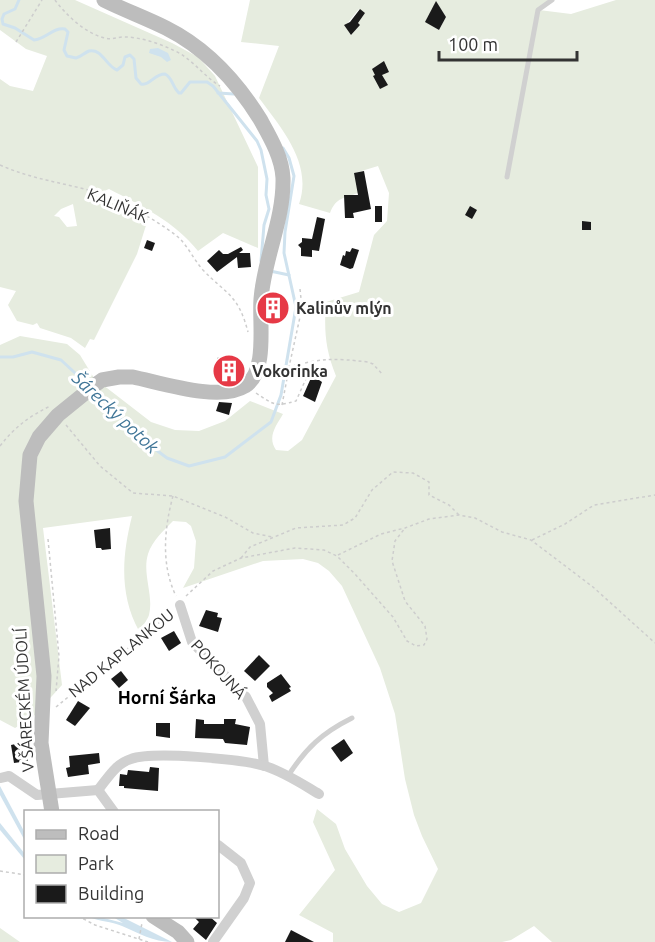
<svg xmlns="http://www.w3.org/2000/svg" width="655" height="942" font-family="Ubuntu,sans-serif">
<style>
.green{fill:#e6ecdf;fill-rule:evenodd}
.water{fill:#cfe2ee}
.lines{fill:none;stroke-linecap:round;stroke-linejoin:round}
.stream{stroke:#cfe2ee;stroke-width:3}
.building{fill:#1a1a1a}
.path{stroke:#cdcdcd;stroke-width:1.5;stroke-dasharray:3 3;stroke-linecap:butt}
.lane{stroke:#d0d0d0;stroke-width:5}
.street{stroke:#d0d0d0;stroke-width:10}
.secondary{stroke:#bdbdbd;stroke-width:15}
.labels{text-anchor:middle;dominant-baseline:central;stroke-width:6;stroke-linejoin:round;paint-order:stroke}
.street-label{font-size:16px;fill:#333;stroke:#fff}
.poi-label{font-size:16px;font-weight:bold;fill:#333;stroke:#fff;text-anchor:start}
.water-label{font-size:18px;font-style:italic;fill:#3f7597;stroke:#fff}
.neighbourhood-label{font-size:18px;font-weight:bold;fill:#000;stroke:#fff}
</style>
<rect width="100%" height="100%" fill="#fff"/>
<!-- green -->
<g class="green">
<path d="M0,0h75l97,43 26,14 17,19 43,91v81l-35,-15 -25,18c-23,-29 -56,-45 -89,-62l-14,6 53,24 -11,35 -43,86 -4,-1 -5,9 -14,-10 -31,-10 -3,-5 -4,2 -16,-4 -9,-16 8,-14 -16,-4v-208l10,7 23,5 14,-35 -21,-7 -26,-19zM73,204l4,22 -10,1 -8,-10 -5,-1 7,-7z"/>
<path d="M250,0h298l-9,10 32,4 45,-14h39v942h-103l-18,-16 -23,14 -9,2h-169v-9l-34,-18 36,-45 -22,-48 4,-13 19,15 9,25 22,37 15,18 17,8 22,-9 17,-34 -16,-33 -8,-21 -9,-36 -10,-65 -15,-46 -38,-82 -13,-15 -11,-8 -15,-4 -40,2 -80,27 11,-20 2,-27 -5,-15 -5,-4 -13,-1c-9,9 -21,20 -25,33 -6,20 6,41 1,61 -2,6 -7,11 -10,16 -20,-37 -17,-75 -7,-115l-89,12 19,157 -30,33 -17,10 -15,-8v-375l20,-9 47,8 13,11 14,23 35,27 22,17 24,8 24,1 26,-10 25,-20 33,13c-7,12 -16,23 -7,36l12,1 14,-11 34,-64c-11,-27 -12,-46 -10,-74l33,-10 15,-57 13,-14 2,-28 -11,-27 -23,7 3,20c-13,5 -22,4 -28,20l-31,-9c14,-40 -17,-75 -40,-106l20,-52 -38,-4zM436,2l10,15 -7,13 -13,-8zM359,9l6,4 -7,10 2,2 -9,10 -6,-9z"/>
<polygon points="0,928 20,942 0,942"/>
</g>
<!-- water -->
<g class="water">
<polygon points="158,48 168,53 171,60 167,62 161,57 149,53 150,49"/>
<polygon points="0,786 25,833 25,841 0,795"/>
<polygon points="0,823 25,854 25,860 0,830"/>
<path d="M89,917h11l23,6 -10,-6h9l50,25c-19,0 -33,-9 -50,-16 -11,-5 -22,-4 -33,-9z"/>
</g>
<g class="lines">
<!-- stream -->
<g class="stream">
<path d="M19,0l-4,9 -11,5 -2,5 1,5 12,4 19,12c12,-1 19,-13 31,-11l3,3 -4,18 3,6 9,2c5,-1 8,-5 13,-7 13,-3 17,15 28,19l6,-5 2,-8 5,-2 4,4 2,19 5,6c9,2 13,-10 24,-10 8,4 7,13 14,19h2l9,-11h17l6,4 44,55 4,9 6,29 -1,16 3,14 -5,16 -3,36"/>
<polyline points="218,93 234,94"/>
<polyline points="270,271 289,275"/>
<polyline points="0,357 13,357 32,352 61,360 88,385"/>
<polyline points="95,391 140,438 167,458 189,466 225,457 271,422 281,395 296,307 284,253 285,232 294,176 289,158 283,148"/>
</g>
</g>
<!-- building -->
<g class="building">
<polygon points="436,1 446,17 439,30 425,22"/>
<polygon points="360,9 365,13 358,23 360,25 351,35 344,25 350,22"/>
<polygon points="384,61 389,72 382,75 388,85 380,89 373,76 375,75 372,69"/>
<polygon points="364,171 371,209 353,213 354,218 345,218 344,195 358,195 354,173"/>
<rect x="375" y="206" width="7" height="16"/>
<polygon points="470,206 477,210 472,219 465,215"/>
<polygon points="317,217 325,219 319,251 312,250 312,257 301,256 301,248 298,245 302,242 302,238 312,239"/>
<polygon points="582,221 591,222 591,230 582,230"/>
<polygon points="147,240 155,243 152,251 144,248"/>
<polygon points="241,247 243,250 239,253 250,253 251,267 238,268 237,257 217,272 207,261 219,250 223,254 228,254"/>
<polygon points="352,248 359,250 353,268 350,269 340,265 343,255 345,256 346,251 350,252"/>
<polygon points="271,294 278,294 277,323 271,322"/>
<polygon points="227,356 229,367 238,366 242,376 232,381 221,382 217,358"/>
<polygon points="314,371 321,374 319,380 322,382 315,402 303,396"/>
<polygon points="219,402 232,403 229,415 216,411"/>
<polygon points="110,528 111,549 102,550 101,548 96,548 94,530"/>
<polygon points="206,610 218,613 217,617 222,618 218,632 199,626"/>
<polygon points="174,631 181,643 169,651 161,638"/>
<polygon points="259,655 270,666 255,681 244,671"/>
<polygon points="121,671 128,680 119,688 111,679"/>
<polygon points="281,674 291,687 289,688 291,691 272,702 269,696 273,693 267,687 267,683"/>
<polygon points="78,701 90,708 75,726 66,720"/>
<polygon points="196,719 204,720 204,724 224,724 224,719 236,719 235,724 250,727 247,745 225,743 223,739 195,738"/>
<polygon points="156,723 170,723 170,738 156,736"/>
<polygon points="344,739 353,753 341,762 331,748"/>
<polygon points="25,742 28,761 14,763 11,745"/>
<polygon points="99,753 100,763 88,765 89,774 68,777 66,768 70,767 69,756"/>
<polygon points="150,767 159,768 158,791 124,788 124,786 119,786 120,774 127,775 128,770 149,772"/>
<polygon points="193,916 209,916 217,923 206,940 193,929 199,922"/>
<polygon points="291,930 314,942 285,942"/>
</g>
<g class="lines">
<!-- path -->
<g class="path">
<path d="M55,0c11,15 31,34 50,38 6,2 12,-1 19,-1 16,0 34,6 49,13 19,8 29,25 47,36"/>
<polyline points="16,42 42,0"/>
<path d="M0,165c29,13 58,17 88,25 30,9 66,28 90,47 10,9 16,23 25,33 24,25 35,24 45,62"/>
<path d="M300,289l2,19 -13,59c33,-9 45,-9 79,-5l5,2 10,11"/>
<path d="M256,393c18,12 19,14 40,8l18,-40"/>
<polyline points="282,405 289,368"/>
<polyline points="66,425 100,466 133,493 173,496 225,517 253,533 272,537"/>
<path d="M0,446c16,-20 27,-28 50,-40"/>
<path d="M173,496c-9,33 -12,69 3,100"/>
<polyline points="48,539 59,656 56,691"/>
<polyline points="532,540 565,524 594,505 655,495"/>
<polyline points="338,555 381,534 405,528 429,519 459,515 475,518 502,532 531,540 593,587 655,643"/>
<polyline points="241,558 250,547 296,528 343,525 355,518 372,490 393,472 413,473 429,482 429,495 449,505 459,515"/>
<polyline points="186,596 213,571 241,558 295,548 324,550 337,556 355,574 393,617 407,641 416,646 424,645 427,639 425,626 405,601 392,561 395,541 405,528"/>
<polyline points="56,707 171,613"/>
<polyline points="22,773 32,771"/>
<polyline points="0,871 26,875"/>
<polyline points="78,916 95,925 148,942"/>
<polyline points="139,939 142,923"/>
</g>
<!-- lane -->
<g class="lane">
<polyline points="507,177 538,10 552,0"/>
<path d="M288,776c18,-28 34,-43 64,-58"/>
</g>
<!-- street -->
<g class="street">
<polyline points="180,605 192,642 246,697 260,724 264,766"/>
<polyline points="0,778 9,776 37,795 98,790 114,812"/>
<path d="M98,790c10,-12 17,-26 33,-31 22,-8 110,0 134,7 19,6 37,18 54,28"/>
<polyline points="213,942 244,898 250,883 241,863 218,845"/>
</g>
<!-- secondary -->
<g class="secondary">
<path d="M52,812l-11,-69 3,-67 -18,-175 4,-46 9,-18 19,-22 37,-30 7,-5 17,-3h14c29,6 87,25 112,9 23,-14 14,-64 16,-87 3,-41 23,-79 22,-121 -1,-21 -13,-41 -23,-59 -23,-37 -54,-71 -94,-91 -20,-10 -42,-18 -62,-28"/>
<polyline points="153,916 178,932 187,942"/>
</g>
</g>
<!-- icons -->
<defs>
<symbol id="building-disc" viewBox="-11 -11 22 22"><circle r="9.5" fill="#e63946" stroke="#fff"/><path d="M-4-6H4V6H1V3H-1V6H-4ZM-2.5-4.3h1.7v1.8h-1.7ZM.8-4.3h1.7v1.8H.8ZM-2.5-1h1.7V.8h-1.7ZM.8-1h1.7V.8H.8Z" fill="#fff"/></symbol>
</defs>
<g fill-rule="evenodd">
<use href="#building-disc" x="254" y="289" width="38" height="38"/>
<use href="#building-disc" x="210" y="352" width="38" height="38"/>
</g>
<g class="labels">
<!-- street labels -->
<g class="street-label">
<text transform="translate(118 205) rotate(23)">KALIŇÁK</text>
<text transform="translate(121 653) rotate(-39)">NAD KAPLANKOU</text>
<text transform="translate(219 669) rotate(48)">POKOJNÁ</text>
<text transform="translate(24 700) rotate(-93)">V ŠÁRECKÉM ÚDOLÍ</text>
</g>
<!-- poi labels -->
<g class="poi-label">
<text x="296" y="308">Kalinův mlýn</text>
<text x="252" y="371">Vokorinka</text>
</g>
<!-- water labels -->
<g class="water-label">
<text transform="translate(116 412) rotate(43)">Šárecký potok</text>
</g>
<!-- neighbourhood labels -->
<g class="neighbourhood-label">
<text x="167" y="697">Horní Šárka</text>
</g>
</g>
<!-- legend -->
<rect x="24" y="810" width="195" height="108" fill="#ffffff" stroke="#adadad" stroke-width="1.5"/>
<rect x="36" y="830" width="30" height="9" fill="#bdbdbd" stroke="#adadad" stroke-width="1.5"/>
<text x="78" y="840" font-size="18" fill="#333333">Road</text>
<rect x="36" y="855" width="30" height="18" fill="#e6ecdf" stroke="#adadad" stroke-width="1.5"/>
<text x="78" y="870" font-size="18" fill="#333333">Park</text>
<rect x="36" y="885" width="30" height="18" fill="#1a1a1a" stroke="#adadad" stroke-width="1.5"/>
<text x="78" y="900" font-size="18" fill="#333333">Building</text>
<!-- scale -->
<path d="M439 51v9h138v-9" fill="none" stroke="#333333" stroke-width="3"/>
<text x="448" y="51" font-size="18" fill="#333333" stroke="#ffffff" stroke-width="4.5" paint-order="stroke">100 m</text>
</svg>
